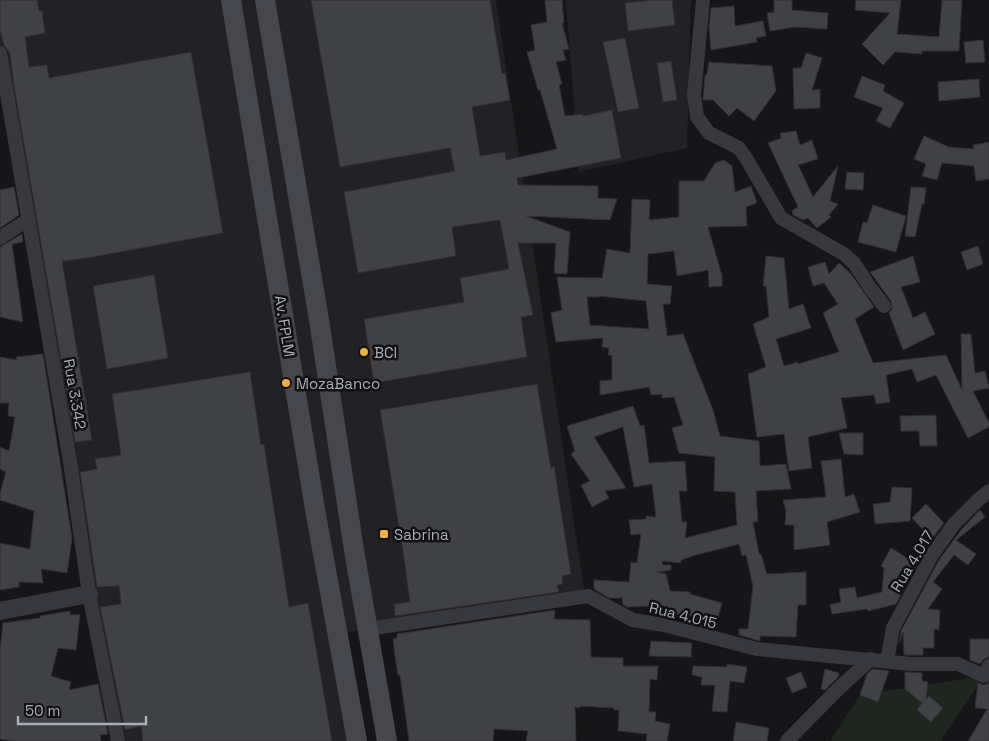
<svg xmlns="http://www.w3.org/2000/svg" width="989" height="741" font-family="'Space Grotesk',sans-serif">
<style>
.built{fill:#222225}
.green{fill:#1e261f}
.building{fill:#404145;stroke:#303034;fill-rule:evenodd}
.lines{fill:none;stroke-linecap:round;stroke-linejoin:round}
.minor{stroke:#37383d;stroke-width:14}
.tertiary{stroke:#37383d;stroke-width:18}
.secondary{stroke:#45474d;stroke-width:20}
.poi-dot{fill:#f2b134;stroke:#111113;stroke-width:2}
.labels{text-anchor:middle;dominant-baseline:central;stroke-width:5;stroke-linejoin:round;paint-order:stroke}
.street-label{font-size:15px;fill:#a8adb8;stroke:#111113}
.poi-label{font-size:15px;fill:#a8adb8;stroke:#111113;text-anchor:start}
</style>
<rect width="100%" height="100%" fill="#161618"/>
<!-- built -->
<g class="built">
<polygon points="0,0 496,0 585,596 337,634 357,741 118,741 0,53"/>
<polygon points="566,0 691,0 687,148 579,172"/>
</g>
<!-- green -->
<polygon class="green" points="984,676 940,741 830,741 860,695"/>
<!-- building -->
<g class="building">
<polygon points="0,0 37,0 39,11 42,11 45,33 25,37 29,67 47,65 49,78 191,52 223,233 87,258 62,261 92,440 75,442 14,86 10,53 4,45 0,30"/>
<polygon points="311,0 490,0 502,74 505,73 510,100 472,107 480,156 505,152 506,160 557,149 540,90 538,90 527,52 535,50 531,25 547,22 545,0 562,0 564,23 562,23 569,49 563,50 566,60 556,62 562,84 559,85 565,116 583,114 583,116 612,110 621,158 517,178 518,185 598,186 598,198 617,199 610,220 526,216 570,232 567,274 554,273 556,243 518,243 533,315 521,317 527,357 374,383 364,319 464,302 460,278 509,269 500,220 452,227 456,256 358,273 344,192 455,171 450,148 340,167"/>
<polygon points="652,0 672,0 675,25 628,31 625,3"/>
<polygon points="774,0 792,0 792,10 828,13 827,29 795,27 770,31 767,13 774,12"/>
<polygon points="856,0 901,0 897,34 939,37 942,0 962,0 959,51 922,51 922,54 895,52 883,65 862,44 890,13 855,10"/>
<polygon points="734,6 735,26 763,21 766,36 756,38 757,42 711,50 709,28 711,8"/>
<polygon points="625,38 639,108 618,112 603,42"/>
<polygon points="983,40 985,62 966,63 964,42"/>
<polygon points="806,53 822,58 812,90 820,89 820,108 794,109 793,68 801,68"/>
<polygon points="671,61 677,100 663,102 657,63"/>
<polygon points="709,62 772,66 776,91 754,121 737,108 729,116 713,100 703,100 705,76 707,73"/>
<polygon points="862,76 885,85 883,91 904,103 890,128 876,121 883,108 854,97"/>
<polygon points="979,79 980,97 939,101 938,82"/>
<polygon points="796,131 800,145 812,140 818,159 798,165 813,197 838,166 830,201 838,204 829,215 831,217 817,228 808,218 803,220 793,215 792,211 798,207 768,143 781,138 780,133"/>
<polygon points="924,136 949,147 974,149 973,145 989,142 989,179 976,181 974,166 942,163 937,180 922,176 926,164 914,159"/>
<path d="M724,160l8,6 3,26 16,-6 6,17 -11,4 1,19 -39,1 14,49v10l-13,1 -1,-17 -31,6 -3,-25 -26,3 -1,30 25,2 -2,18h-7l4,32 16,-2 30,76 7,26 39,5 1,25 26,-2 5,25 -35,2 2,31h-5l6,32h2l6,20 39,-2v33h-8l-2,32 -36,-1v5l-21,-6v-6h9l5,-43 -7,-31 -4,1 -3,-12 -43,11 -15,5v3l-19,-2 1,4h8v5l-14,2 9,2 4,17 20,1v2l32,9 -7,26 -20,-5 2,-8 -36,-2v-6h-12v-2l-21,1 -5,-2 -1,-7h-13l-15,-9v-9l35,2 2,-20 6,1 4,-29 -10,1 -2,-15 17,-1v-3l10,1 -4,-33 -18,3 -11,-60 -29,10 32,51 -21,3 4,7 -17,9 -11,-22 9,-4 -19,-27 4,-3 -8,-25 66,-20 7,20 4,-1 5,38 36,-2 2,30h-8l3,31h5l-2,16 52,-13 -2,-33 -21,-1 1,-34 -36,-4 -7,-25 11,-3 -9,-28 -12,1v-4l-11,1 -2,-8 -49,8v-14l12,-1v-25h-4l1,-7 -7,-1 1,-9 -47,4 -5,-29 11,-3 -5,-33 45,1 5,-29 23,4 2,-54 18,1 -1,20 30,-3v-36h25l11,-18zM599,296l47,5 3,28 -59,-4 -3,-28h12z"/>
<polygon points="847,172 864,173 863,190 845,189"/>
<polygon points="14,187 19,215 0,228 0,190"/>
<polygon points="911,187 926,188 924,204 922,204 915,237 905,236"/>
<polygon points="873,205 906,216 896,252 858,242 863,222 867,223"/>
<polygon points="22,234 23,242 12,244 23,322 0,317 0,247"/>
<polygon points="978,246 983,264 967,270 961,252"/>
<polygon points="766,256 784,258 789,309 803,304 811,328 776,339 784,366 798,362 798,364 839,352 823,313 838,304 824,283 813,286 808,267 825,262 829,274 839,263 851,274 874,307 855,319 873,363 946,355 962,390 961,334 971,334 975,373 985,371 989,388 973,391 989,423 989,427 968,438 936,375 917,382 912,369 886,375 890,402 876,404 874,395 841,398 847,428 808,437 812,468 789,471 784,434 757,437 748,374 766,367 753,324 769,317 766,286 763,286"/>
<polygon points="913,256 920,282 901,287 913,318 925,312 935,334 903,350 889,313 892,309 891,301 870,272"/>
<polygon points="154,275 168,358 107,369 93,286"/>
<polygon points="43,354 72,538 67,573 41,569 43,583 19,582 19,587 0,590 0,543 30,549 34,511 0,500 0,493 6,472 0,469 0,447 9,451 15,417 8,416 9,403 0,403 0,357 17,360 16,357"/>
<polygon points="250,372 261,445 264,444 289,607 308,603 332,741 143,741 141,726 125,730 100,607 121,604 119,586 97,587 80,472 97,469 95,459 121,455 112,394"/>
<polygon points="537,384 551,469 554,466 571,574 562,576 563,584 557,585 559,592 395,616 394,604 410,602 403,551 380,410"/>
<polygon points="936,415 937,446 920,446 919,431 901,431 900,416"/>
<polygon points="839,433 863,433 863,455 844,454"/>
<polygon points="841,459 845,497 854,494 860,512 827,522 830,545 794,550 794,525 785,525 786,511 783,500 826,497 821,461"/>
<polygon points="892,487 912,488 910,521 875,524 873,504 890,502"/>
<polygon points="926,504 944,523 932,539 912,518"/>
<polygon points="980,510 985,517 956,540 976,554 968,565 954,555 933,582 942,589 928,609 940,610 939,630 934,629 934,648 923,648 923,655 904,655 903,632 899,643 901,631 939,560 961,530"/>
<polygon points="891,548 917,564 896,604 868,611 867,609 832,614 830,605 841,602 839,589 855,587 857,598 882,592 884,568 881,566"/>
<polygon points="555,610 554,619 590,620 591,657 623,658 623,666 658,666 657,680 650,679 649,712 656,712 655,721 670,724 667,741 646,741 647,734 618,731 619,710 614,710 614,708 580,706 580,708 575,707 576,741 526,741 528,731 494,729 493,741 409,741 400,675 398,675 395,656 393,639 397,638 397,634"/>
<polygon points="70,611 70,615 80,614 76,650 58,648 51,676 71,682 69,690 98,684 108,734 100,735 101,741 14,741 0,739 0,650 3,623 40,618 40,616"/>
<polygon points="970,639 989,639 989,657 984,659 980,664 970,660"/>
<polygon points="651,641 692,643 691,657 649,656"/>
<polygon points="727,664 747,667 744,683 730,681 727,712 712,711 715,685 701,685 702,677 692,675 693,666 727,667"/>
<polygon points="825,669 839,673 838,677 825,690 821,689"/>
<polygon points="873,669 889,671 878,702 860,695 867,674"/>
<polygon points="801,672 807,687 792,693 786,678"/>
<polygon points="905,672 922,673 922,681 928,682 926,699 929,696 943,708 931,722 917,710 922,703 905,689"/>
<polygon points="978,683 984,685 989,683 989,741 968,741 987,709 975,708"/>
<polygon points="736,722 769,728 767,741 733,741"/>
</g>
<g class="lines">
<!-- minor -->
<g class="minor">
<polyline points="703,0 694,95 697,117 709,133 739,148 746,158 781,218 844,254 854,263 871,289 884,306"/>
<polyline points="0,53 70,462 89,594 118,741"/>
<polyline points="0,238 29,219"/>
<polyline points="368,629 588,596 633,620 664,625 757,649 911,664 958,664 984,676 989,666"/>
<polyline points="887,661 893,628 932,555 954,524 977,501 989,491"/>
<polyline points="787,741 838,689 871,659"/>
</g>
<!-- tertiary -->
<polyline class="tertiary" points="0,611 89,594"/>
<!-- secondary -->
<g class="secondary">
<polyline points="231,0 316,515 357,741"/>
<polyline points="265,0 319,320 354,550 387,741"/>
</g>
</g>
<!-- markers -->
<g class="poi-dot">
<circle cx="364" cy="352" r="5"/>
<circle cx="286" cy="383" r="5"/>
<rect x="379" y="529" width="10" height="10" rx="2.5"/>
</g>
<g class="labels">
<!-- street labels -->
<g class="street-label">
<text transform="translate(285 326) rotate(81)">Av. FPLM</text>
<text transform="translate(75 394) rotate(80)">Rua 3.342</text>
<text transform="translate(912 561) rotate(-59)">Rua 4.017</text>
<text transform="translate(683 615) rotate(14)">Rua 4.015</text>
</g>
<!-- poi labels -->
<g class="poi-label">
<text x="374" y="352">BCI</text>
<text x="296" y="383">MozaBanco</text>
<text x="394" y="534">Sabrina</text>
</g>
</g>
<!-- scale -->
<path d="M18 716v8h128v-8" fill="none" stroke="#a8adb8" stroke-width="2.5"/>
<text x="25" y="716" font-size="15" fill="#a8adb8" stroke="#111113" stroke-width="4" paint-order="stroke">50 m</text>
</svg>
